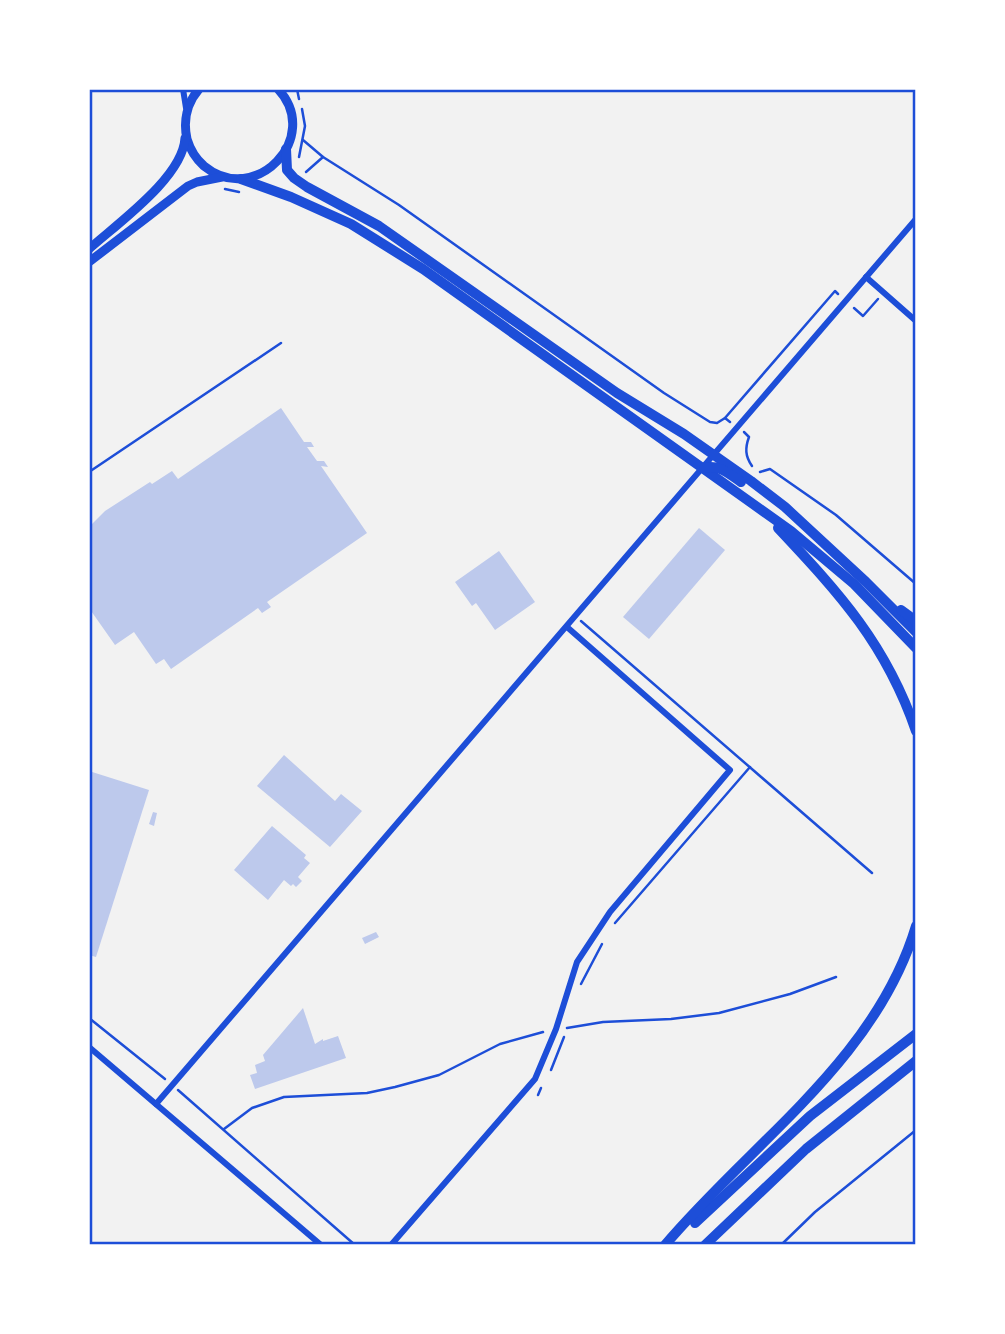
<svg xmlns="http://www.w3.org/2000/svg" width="1005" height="1334" font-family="'Titillium Web',sans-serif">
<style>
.building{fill:#bdc9ec}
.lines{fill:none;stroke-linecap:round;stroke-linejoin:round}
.path{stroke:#1d4ed8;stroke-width:2.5}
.service{stroke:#1d4ed8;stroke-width:2.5}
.minor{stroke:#1d4ed8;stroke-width:6}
.secondary{stroke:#1d4ed8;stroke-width:9}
.trunk{stroke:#1d4ed8;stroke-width:10}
.neatline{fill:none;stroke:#1d4ed8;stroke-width:2.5}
</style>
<rect width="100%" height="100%" fill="#f2f2f2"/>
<!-- building -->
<g class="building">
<polygon points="281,408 304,442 311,442 314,447 307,447 317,461 324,461 328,467 321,466 367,533 267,602 271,607 262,613 258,608 171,669 164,659 156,664 134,632 115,645 89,608 89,527 105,511 150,482 152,484 172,471 178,479"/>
<polygon points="699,528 725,550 649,639 623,617"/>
<polygon points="499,551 535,602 495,630 476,603 472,606 455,582"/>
<polygon points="284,755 335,801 341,794 362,811 330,847 257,786"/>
<polygon points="89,771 149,790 96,957 89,955"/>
<polygon points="153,812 157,813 154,826 149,824"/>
<polygon points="272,826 306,855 304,858 310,863 298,877 302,881 296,887 293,884 291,886 284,880 268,900 234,870"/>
<polygon points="376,932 379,937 365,944 362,938"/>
<polygon points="303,1008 315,1044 323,1039 323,1041 338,1036 346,1058 255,1089 250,1075 257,1073 255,1065 265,1061 263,1055"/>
</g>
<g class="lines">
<!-- path -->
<g class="path">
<polyline points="297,89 299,99"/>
<polyline points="303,140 323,157 399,205 664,393 710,422 717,423 725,418 730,422"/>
<polyline points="299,157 305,126 302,109"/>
<polyline points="306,172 323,157"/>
<polyline points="225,189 239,192"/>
<polyline points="854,308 863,316 878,299"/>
<polyline points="725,418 835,291 838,294"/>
<path d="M744,432l5,5c-4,11 -4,19 3,29"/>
<polyline points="760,472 770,469 836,515 916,584"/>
<polyline points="581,621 872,873"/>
<polyline points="615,923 750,767"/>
<polyline points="581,984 602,944"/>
<polyline points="89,1018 165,1079"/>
<polyline points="567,1028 603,1022 671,1019 719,1013 790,994 836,977"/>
<polyline points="551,1070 564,1037"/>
<polyline points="178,1090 355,1245"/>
<polyline points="538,1095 541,1088"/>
<polyline points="224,1129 252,1108 284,1097 367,1093 395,1087 439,1075 500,1044 543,1032"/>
<polyline points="781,1245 815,1212 916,1130"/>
</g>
<!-- service -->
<polyline class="service" points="89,472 281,343"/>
<!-- minor -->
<g class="minor">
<polyline points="183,89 186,108"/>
<polyline points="866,277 916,321"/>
<polyline points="89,1047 321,1245"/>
<polyline points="156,1104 916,219"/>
<polyline points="391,1245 535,1079 556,1029 577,962 610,912 730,770 567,627"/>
</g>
<!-- secondary -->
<g class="secondary">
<path d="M199,89c-12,14 -16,32 -12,50 3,10 9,20 17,27 51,42 119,-29 74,-77"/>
<path d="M89,249c29,-26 94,-72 96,-111"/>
<polyline points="89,262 188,186 197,182 222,177"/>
</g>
<!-- trunk -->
<g class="trunk">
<polyline points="286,149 287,170 294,178 307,187 379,226 617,393 684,434 751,481 785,507 866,582 916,632"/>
<polyline points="241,179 291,197 351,224 423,269 791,531 854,584 916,648"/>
<path d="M704,468c15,-4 25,6 37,14"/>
<path d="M778,528c62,66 108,116 138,203"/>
<polyline points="901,610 916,621"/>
<polyline points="695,1223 810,1116 916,1034"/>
<path d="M665,1245c87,-103 211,-185 251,-319"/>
<polyline points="705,1245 806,1149 916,1061"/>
</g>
</g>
<!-- border -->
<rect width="1005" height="1334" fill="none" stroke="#ffffff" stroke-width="182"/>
<rect x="91" y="91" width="823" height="1152" class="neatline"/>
</svg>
